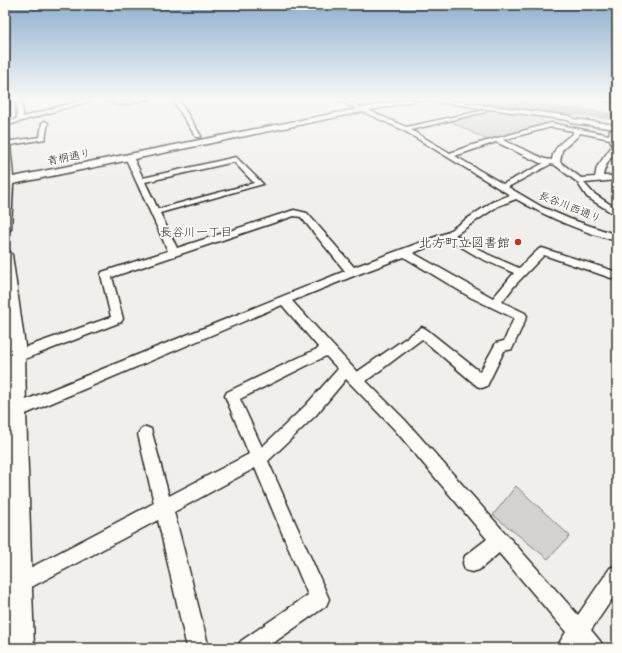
<svg xmlns="http://www.w3.org/2000/svg" width="622" height="653" font-family="Itim,'Klee One',sans-serif">
<style>
.green{fill:#d3d2cf;stroke:#7f7e7d}
.lines{fill:none;stroke-linecap:round;stroke-linejoin:round}
.river{fill:#aaa9a7;fill-rule:evenodd}
.street-casing{stroke:#2b2b2b;stroke-width:3}
.secondary-casing{stroke:#2b2b2b;stroke-width:3}
.street{fill:#fdfcf7;fill-rule:evenodd}
.secondary{fill:#fdfcf7;fill-rule:evenodd}
.poi-dot{fill:#c8321e;stroke:#fdfcf7;stroke-width:1.5}
.labels{text-anchor:middle;dominant-baseline:central;stroke-width:3.5;stroke-linejoin:round;paint-order:stroke}
.far-street-label{font-size:11px;fill:#2b2b2b;stroke:#fdfcf7}
.far-neighbourhood-label{font-size:12px;fill:#2b2b2b;stroke:#fdfcf7}
.poi-label{font-size:13px;fill:#2b2b2b;stroke:#fdfcf7;text-anchor:end}
</style>
<rect width="100%" height="100%" fill="#f0efeb"/>
<filter id="ink" filterUnits="userSpaceOnUse"><feTurbulence type="fractalNoise" baseFrequency=".025" numOctaves="2"/><feDisplacementMap in="SourceGraphic" scale="8" xChannelSelector="R" yChannelSelector="G"/><feConvolveMatrix kernelMatrix="1 2 1 2 8 2 1 2 1" color-interpolation-filters="sRGB"/></filter>
<g filter="url(#ink)">
<!-- green -->
<g class="green">
<polygon points="493,110 540,117 546,125 487,140 450,121"/>
<polygon points="516,486 570,536 548,559 493,515"/>
</g>
<g class="lines">
<!-- river -->
<polygon class="river" points="464,99 501,99 617,113 617,121 470,102"/>
<defs>
<g id="street">
<polygon points="16,99 22,99 23,117 86,99 96,99 5,126 5,122 17,119"/>
<polygon points="100,99 120,102 150,99 120,105"/>
<polygon points="172,99 178,99 201,136 200,137 196,137"/>
<path d="M335,99h8l63,28 79,-17v2l-74,18 39,23 19,-7 82,-23 58,12 1,-5 5,1c6,25 -8,23 -12,45h14v4l-33,3 9,10 24,16v7l-30,-19 -10,-15 -22,-17 -4,-1 -43,23 34,20 28,12 47,16v6c-35,-9 -70,-24 -101,-42l-18,7 -43,29 32,19 32,14 20,-19 3,-1 75,24v8l-73,-25 -29,30 -13,17 23,11 2,3 -15,33 -8,2 -17,35 -5,2 -5,-2 -55,-47 -56,42 39,39 173,195 32,-47 7,-3v27l-26,38 9,11 4,7h-48l10,-16 -67,-79 -20,17 -7,2 -7,-2 -2,-7 2,-7 22,-17 -92,-109 -49,-51 -30,36 -48,46 61,138 -3,7 -60,42h-29l4,-7 67,-46 -53,-127 -81,44 35,136h-22l-29,-128 -153,81v-20l149,-78 -16,-69 3,-5 5,-2 5,2 18,67 80,-42 -24,-58 2,-4 92,-44 -37,-43 -266,113 -5,-2 -2,-5 2,-5 334,-135 -44,-54 -7,-1 -182,61 11,42 -2,3 -99,38 -5,1 -5,-1 -1,-4 1,-4 99,-35 -10,-42 1,-3 66,-21 -43,-94 1,-2h6l11,23 93,-21 27,27 -103,29 17,35 117,-38 13,3 47,54 92,-34 46,-31 18,-7 -107,-65zM551,127l22,4v3c-10,6 -20,14 -21,26l-7,-1 -42,-19zM580,133l30,6 2,7 -15,21 -2,10 -14,1 -21,-16 2,-12 16,-14zM496,142l44,21h4l-41,21 -48,-28zM234,162l20,21 -96,26 -13,-27zM448,239l32,19 34,15 -21,25 -80,-45zM404,257l66,40 44,21 -10,23 -8,2 -16,29 -54,-43 -4,-2 -65,45 -65,-71 64,-26zM326,356l12,13 -32,36 -44,42 -22,-48z"/>
<polygon points="418,99 436,99 570,116 574,119 617,125 617,129 572,123 568,120"/>
<polygon points="600,99 617,99 617,103"/>
<polygon points="45,121 48,123 45,139 5,146 5,142 40,137 42,123"/>
<polygon points="17,370 22,372 24,376 22,380 5,385 5,373"/>
</g>
<g id="secondary">
<polygon points="407,99 424,99 13,184 11,229 5,233 5,129 9,132 13,177"/>
<polygon points="5,251 10,252 12,255 25,346 26,411 34,648 6,648 6,411 9,346 5,314"/>
</g>
</defs>
<!-- street casing -->
<use href="#street" class="street-casing"/>
<!-- secondary casing -->
<use href="#secondary" class="secondary-casing"/>
<!-- street -->
<use href="#street" class="street"/>
<!-- secondary -->
<use href="#secondary" class="secondary"/>
</g>
</g>
<!-- sky -->
<linearGradient id="sky" x2="0" y2="1"><stop stop-color="#8fb0ce"/><stop offset="0.52" stop-color="#f8f8f6"/><stop offset="1" stop-color="#f8f8f6" stop-opacity="0"/></linearGradient>
<rect width="622" height="191" fill="url(#sky)"/>
<!-- markers -->
<circle class="poi-dot" cx="518" cy="242" r="4"/>
<g class="labels">
<!-- far-street labels -->
<g class="far-street-label">
<text transform="translate(69 157) rotate(-11)">青桐通り</text>
<text transform="translate(570 207) rotate(22)">長谷川西通り</text>
</g>
<!-- far-neighbourhood labels -->
<g class="far-neighbourhood-label">
<text x="196" y="232">長谷川一丁目</text>
</g>
<!-- poi labels -->
<g class="poi-label">
<text x="510" y="242">北方町立図書館</text>
</g>
</g>
<!-- margin -->
<rect width="622" height="653" fill="none" stroke="#fdfcf7" stroke-width="20"/>
<rect x="10" y="10" width="602" height="633" fill="none" stroke="#2b2b2b" stroke-width="1.5" filter="url(#ink)"/>
</svg>
